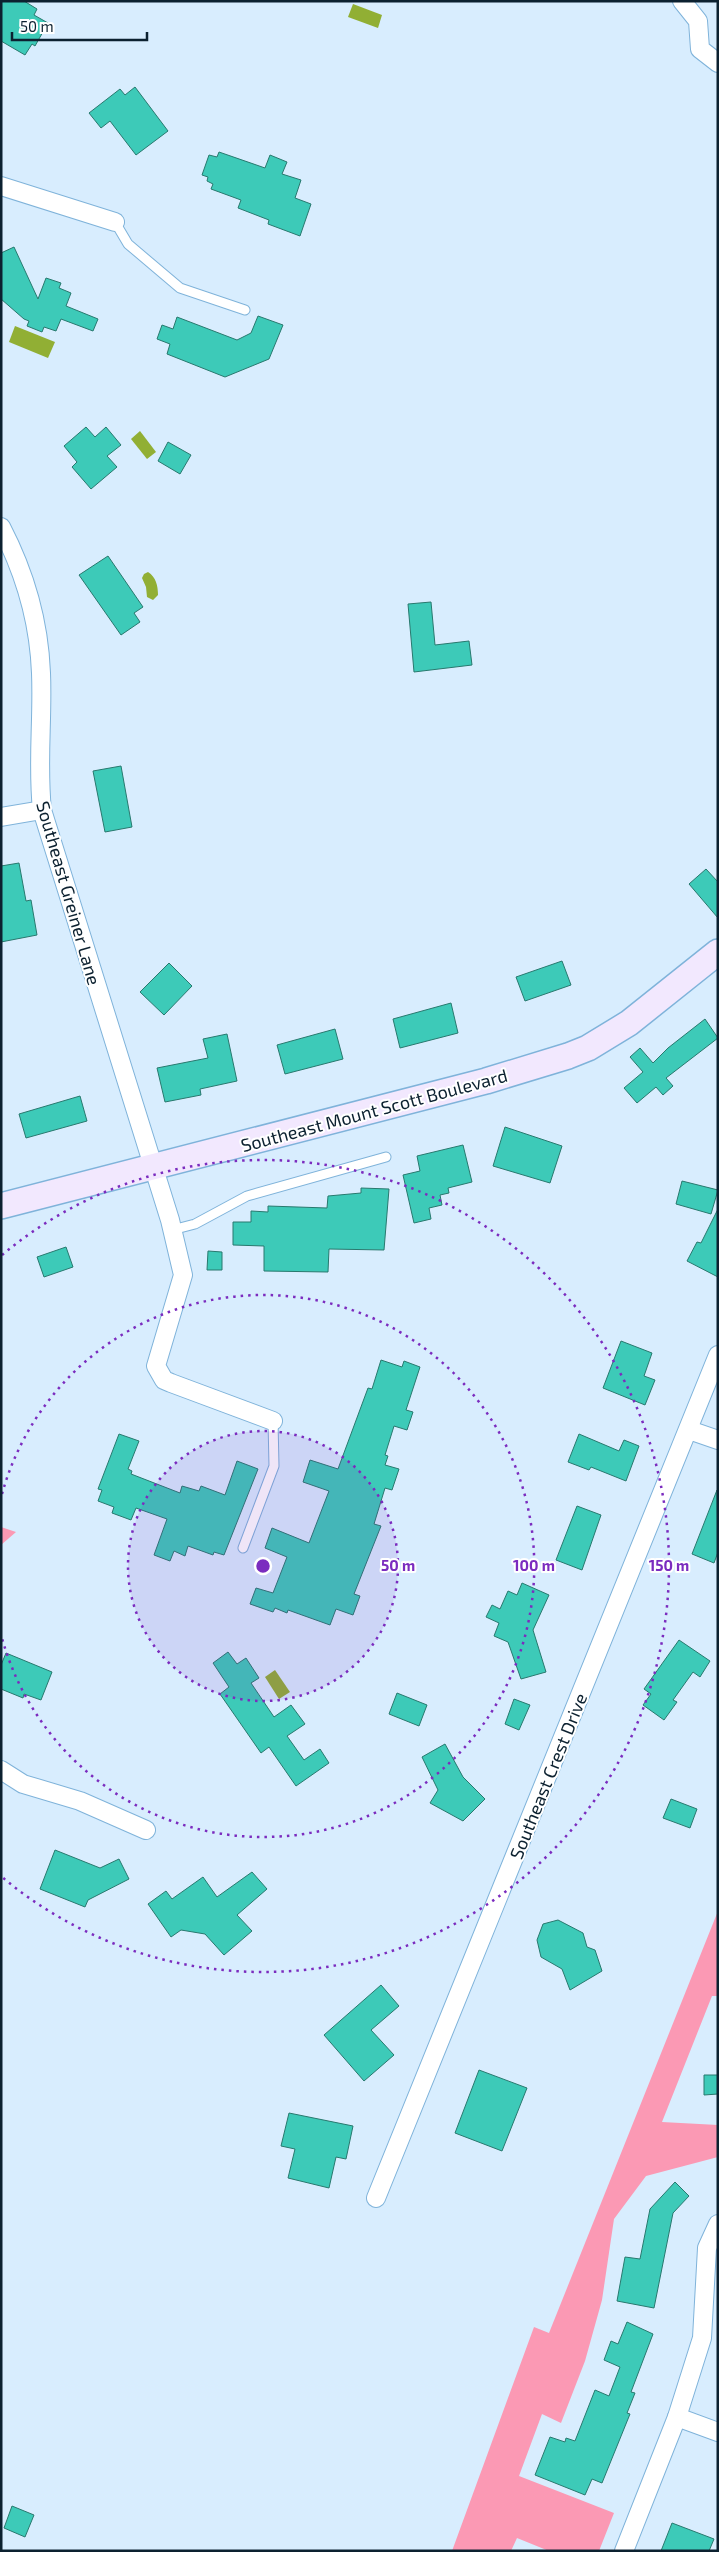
<svg xmlns="http://www.w3.org/2000/svg" width="719" height="2552" font-family="'Exo 2',sans-serif">
<style>
.forest{fill:#fb99b4}
.water{fill:#91af34}
.building{fill:#3dcab8;stroke:#28796e}
.lines{fill:none;stroke-linecap:round;stroke-linejoin:round}
.service-casing{stroke:#7fb3da;stroke-width:11}
.minor-casing{stroke:#7fb3da;stroke-width:20}
.secondary-casing{stroke:#7fb3da;stroke-width:28}
.service{stroke:#fff;stroke-width:9}
.minor{stroke:#fff;stroke-width:18}
.secondary{stroke:#f2e8fe;stroke-width:25}
.ring{fill:none;stroke:#7b2cbf;stroke-width:2.5;stroke-dasharray:2.5 5}
.labels{text-anchor:middle;dominant-baseline:central;stroke-width:4;stroke-linejoin:round;paint-order:stroke}
.street-label{font-size:18px;fill:#0c2130;stroke:#fff}
.centre{fill:#7b2cbf;stroke:#fff;stroke-width:2.5}
.ring-label{font-size:15px;text-anchor:middle;font-weight:bold;fill:#7b2cbf;stroke:#fff;stroke-width:4;stroke-linejoin:round;paint-order:stroke}
</style>
<rect width="100%" height="100%" fill="#d8edfe"/>
<!-- forest -->
<g class="forest">
<polygon points="1,1527 16,1532 1,1545"/>
<polygon points="718,1911 718,1996 712,1996 662,2122 718,2125 718,2157 646,2176 614,2219 602,2300 585,2361 561,2423 542,2414 519,2476 614,2513 599,2551 549,2551 517,2538 511,2551 452,2551 534,2327 549,2333"/>
</g>
<!-- water -->
<g class="water">
<polygon points="353,4 382,15 378,28 348,17"/>
<polygon points="15,326 55,342 48,358 9,342"/>
<polygon points="140,431 156,452 147,459 131,439"/>
<path d="M148,572c8,5 10,14 10,23l-5,5 -6,-3 -1,-10 -4,-9 2,-4z"/>
<polygon points="275,1670 290,1692 279,1699 265,1677"/>
</g>
<!-- building -->
<g class="building">
<polygon points="1,1 24,1 37,9 34,15 48,23 35,46 32,44 25,55 1,41"/>
<polygon points="135,87 168,131 136,155 110,121 101,128 89,113 120,89 125,95"/>
<polygon points="219,152 265,168 270,155 287,162 282,174 301,180 295,198 311,204 300,236 268,224 269,220 238,208 241,200 211,189 213,184 207,181 208,177 202,175 209,155 217,157"/>
<polygon points="14,247 38,299 46,278 61,283 59,288 71,293 66,306 98,319 93,331 61,319 56,331 44,327 42,332 27,326 29,321 24,319 1,299 1,253"/>
<polygon points="258,316 283,325 269,359 225,377 167,354 170,344 157,339 162,325 173,329 177,317 237,340 251,333"/>
<polygon points="86,427 95,437 106,427 121,445 107,456 117,467 91,489 72,467 77,462 64,446"/>
<polygon points="168,442 191,455 180,474 158,461"/>
<polygon points="108,556 143,607 134,613 140,622 121,635 79,575"/>
<polygon points="431,602 435,645 469,641 472,665 414,672 408,604"/>
<polygon points="121,766 132,827 105,832 93,771"/>
<polygon points="19,863 26,901 31,900 37,935 1,942 1,866"/>
<polygon points="706,869 718,882 718,918 689,884"/>
<polygon points="562,961 571,985 525,1001 516,977"/>
<polygon points="169,963 192,986 164,1015 140,992"/>
<polygon points="451,1003 458,1033 400,1048 393,1019"/>
<polygon points="705,1019 718,1038 666,1078 673,1086 663,1095 656,1087 637,1103 624,1088 643,1072 630,1057 640,1048 653,1063 668,1048"/>
<polygon points="335,1029 343,1059 285,1074 277,1045"/>
<polygon points="227,1034 237,1081 200,1089 201,1095 165,1102 157,1068 208,1058 203,1039"/>
<polygon points="80,1096 87,1121 26,1138 19,1114"/>
<polygon points="505,1127 562,1146 550,1183 493,1166"/>
<polygon points="463,1145 472,1182 448,1188 449,1193 440,1195 442,1205 429,1208 431,1219 414,1223 403,1175 420,1171 417,1156"/>
<polygon points="682,1181 718,1190 711,1214 676,1204"/>
<polygon points="361,1188 389,1189 384,1250 329,1249 328,1272 264,1271 264,1246 233,1245 233,1222 251,1222 251,1211 268,1212 268,1206 327,1208 328,1196 361,1193"/>
<polygon points="718,1209 718,1277 687,1261 697,1242 701,1243"/>
<polygon points="66,1247 73,1267 44,1277 37,1257"/>
<polygon points="208,1251 222,1252 222,1270 207,1270"/>
<polygon points="621,1341 652,1353 644,1376 655,1380 645,1405 603,1388"/>
<polygon points="381,1360 402,1367 404,1361 420,1367 406,1410 413,1412 407,1430 394,1426 385,1455 388,1456 385,1465 399,1469 392,1490 385,1488 374,1524 381,1526 354,1594 360,1596 353,1615 336,1609 330,1625 288,1610 287,1613 275,1608 273,1612 250,1604 256,1588 273,1593 287,1557 265,1548 272,1528 309,1543 329,1491 303,1482 310,1460 338,1469 368,1388 372,1389"/>
<polygon points="119,1434 139,1441 128,1469 132,1471 131,1474 180,1493 182,1486 199,1491 201,1486 225,1495 237,1461 258,1469 224,1555 214,1552 213,1555 188,1546 185,1556 174,1551 170,1561 154,1555 167,1519 136,1508 131,1520 112,1513 114,1507 98,1501 102,1490 98,1489"/>
<polygon points="579,1434 619,1451 624,1440 639,1446 626,1481 591,1467 589,1470 568,1462"/>
<polygon points="717,1490 718,1552 714,1563 692,1554"/>
<polygon points="577,1506 601,1515 582,1570 556,1560"/>
<polygon points="522,1583 549,1595 533,1630 546,1672 521,1679 508,1642 494,1636 499,1623 486,1617 492,1605 500,1609 508,1591 517,1595"/>
<polygon points="679,1640 710,1661 700,1677 693,1672 673,1700 677,1702 664,1720 643,1705 651,1694 644,1689"/>
<polygon points="228,1652 237,1664 246,1658 259,1678 251,1683 274,1717 291,1705 305,1724 287,1736 304,1760 320,1749 329,1763 296,1786 269,1747 261,1753 220,1694 229,1687 213,1663"/>
<polygon points="6,1653 52,1672 41,1700 24,1694 23,1698 1,1689 1,1665"/>
<polygon points="397,1693 427,1705 419,1726 389,1714"/>
<polygon points="514,1699 530,1705 519,1730 505,1724"/>
<polygon points="445,1744 463,1777 485,1799 463,1821 430,1803 438,1790 422,1757"/>
<polygon points="671,1799 697,1809 690,1828 663,1818"/>
<polygon points="55,1850 100,1868 119,1859 129,1879 88,1900 85,1907 40,1889"/>
<polygon points="252,1872 267,1889 237,1915 252,1931 224,1955 205,1934 181,1930 171,1937 148,1904 166,1891 172,1899 203,1877 217,1897"/>
<polygon points="558,1920 583,1933 587,1947 595,1950 602,1971 570,1990 562,1969 541,1957 537,1940 543,1924"/>
<polygon points="381,1985 399,2006 371,2030 394,2055 364,2081 324,2035"/>
<polygon points="479,2070 527,2088 502,2151 455,2133"/>
<polygon points="704,2075 718,2075 718,2094 704,2095"/>
<polygon points="289,2113 353,2126 346,2159 336,2157 329,2188 288,2178 295,2149 281,2146"/>
<polygon points="675,2182 689,2196 673,2213 654,2308 617,2301 625,2257 640,2259 650,2209"/>
<polygon points="627,2322 653,2334 631,2392 635,2393 627,2413 630,2414 602,2483 592,2479 585,2495 535,2475 550,2437 565,2442 566,2438 575,2441 595,2390 609,2396 620,2367 604,2360 611,2341 618,2344"/>
<polygon points="12,2506 34,2515 25,2537 4,2528"/>
<polygon points="672,2523 714,2539 709,2551 661,2551"/>
</g>
<g class="lines">
<defs>
<g id="service">
<polyline points="115,222 128,244 180,288 245,310"/>
<polyline points="172,1230 195,1224 247,1196 386,1157"/>
<polyline points="243,1548 274,1466 273,1421"/>
</g>
<g id="minor">
<polyline points="682,1 698,21 700,49 718,63"/>
<polyline points="1,186 115,222"/>
<path d="M1,527c24,46 38,94 40,146 2,46 -4,90 1,137l128,410 13,55 -27,91 8,14 7,3 102,38"/>
<polyline points="1,817 42,810"/>
<polyline points="689,1430 718,1440"/>
<polyline points="1,1770 23,1784 80,1801 146,1830"/>
<polyline points="376,2198 718,1355"/>
<polyline points="677,2417 718,2432"/>
<polyline points="624,2551 677,2417 702,2338 707,2248 718,2224"/>
</g>
<polyline id="secondary" points="1,1206 486,1081 568,1056 588,1048 629,1023 718,952"/>
</defs>
<!-- service casing -->
<use href="#service" class="service-casing"/>
<!-- minor casing -->
<use href="#minor" class="minor-casing"/>
<!-- secondary casing -->
<use href="#secondary" class="secondary-casing"/>
<!-- service -->
<use href="#service" class="service"/>
<!-- minor -->
<use href="#minor" class="minor"/>
<!-- secondary -->
<use href="#secondary" class="secondary"/>
</g>
<!-- distance rings -->
<circle cx="263" cy="1566" r="135" fill="#7b2cbf" fill-opacity=".12"/>
<g class="ring">
<circle cx="263" cy="1566" r="135"/>
<path d="M2 1494A271 271 0 1 1 2 1638"/>
<path d="M2 1255A406 406 0 1 1 2 1877"/>
</g>
<g class="labels">
<!-- street labels -->
<g class="street-label">
<text transform="translate(69 893) rotate(74)">Southeast Greiner Lane</text>
<text transform="translate(374 1110) rotate(-15)">Southeast Mount Scott Boulevard</text>
<text transform="translate(548 1776) rotate(-68)">Southeast Crest Drive</text>
</g>
</g>
<circle cx="263" cy="1566" r="8" class="centre"/>
<g class="ring-label">
<text x="398" y="1571">50 m</text>
<text x="534" y="1571">100 m</text>
<text x="669" y="1571">150 m</text>
</g>
<!-- border -->
<rect width="719" height="2552" fill="none" stroke="#0c2130" stroke-width="5"/>
<!-- scale -->
<path d="M12 32v8h135v-8" fill="none" stroke="#0c2130" stroke-width="2.5"/>
<text x="20" y="32" font-size="15" fill="#0c2130" stroke="#ffffff" stroke-width="4" paint-order="stroke">50 m</text>
</svg>
